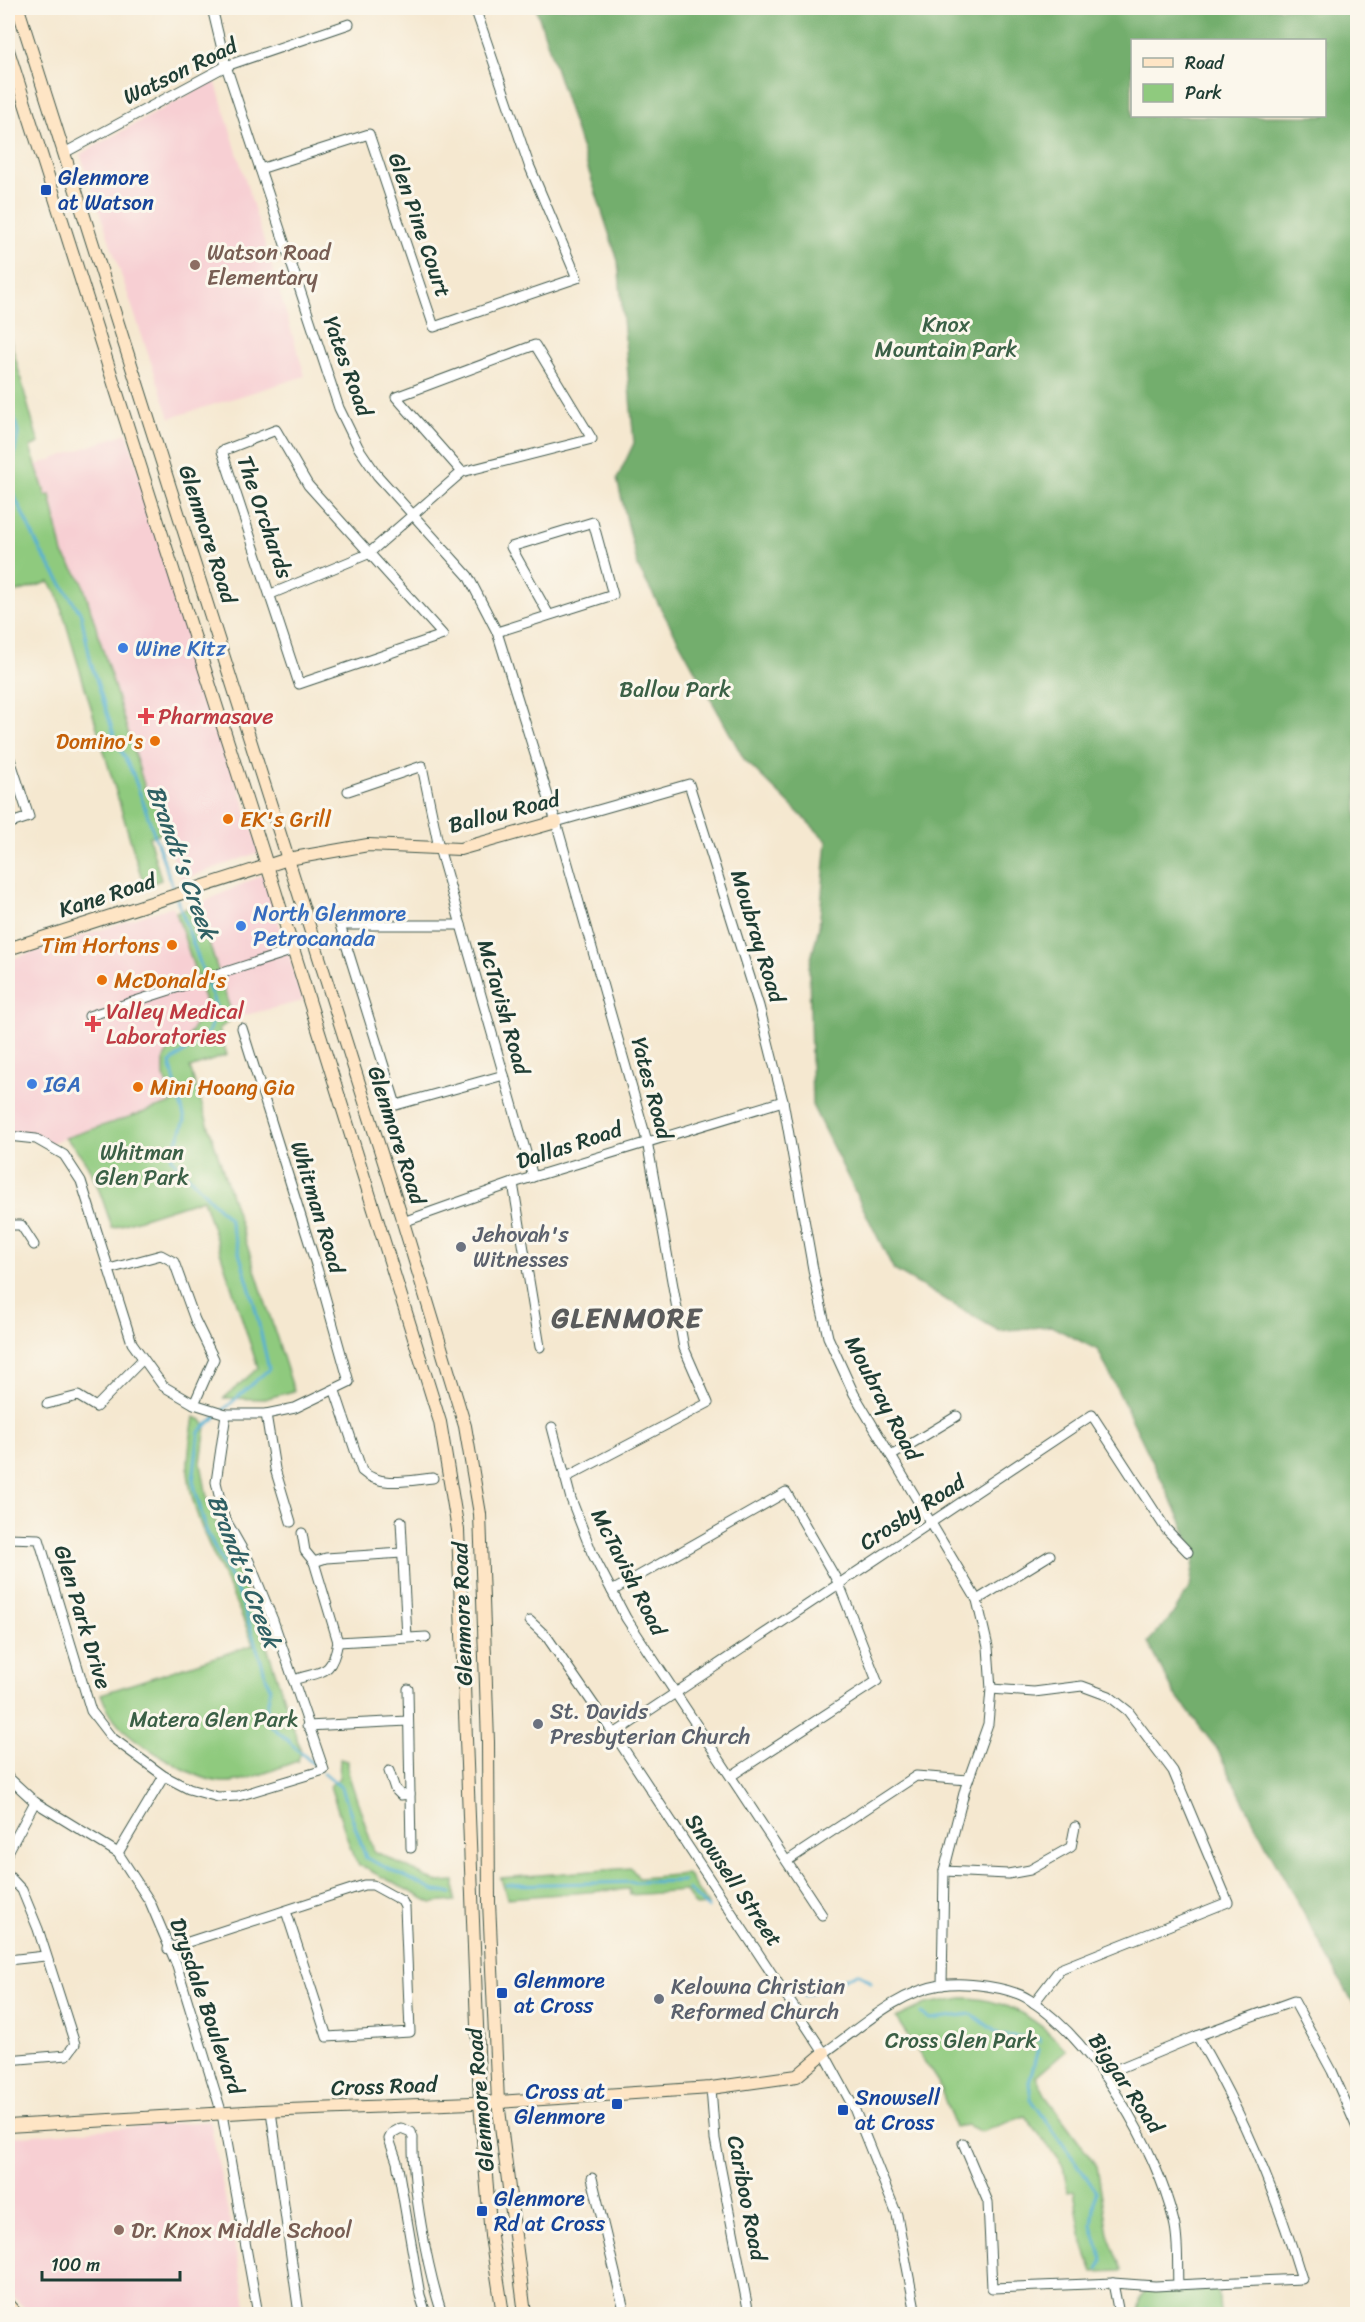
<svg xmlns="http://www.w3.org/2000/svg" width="1365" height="2322" font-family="Sriracha,sans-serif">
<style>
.built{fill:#f7cfd3}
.green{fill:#8fca7e;stroke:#578459;stroke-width:1.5}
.forest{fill:#73ae6d;stroke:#497650;stroke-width:1.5;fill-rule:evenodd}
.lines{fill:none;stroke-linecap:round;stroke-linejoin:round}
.stream{stroke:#55b0d3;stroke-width:3}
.street-casing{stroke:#3f574b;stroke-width:11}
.secondary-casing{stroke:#3f574b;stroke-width:14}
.street{stroke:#fff;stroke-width:9}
.secondary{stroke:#fee5c5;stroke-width:12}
.transit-dot{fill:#1a4fb4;stroke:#fbf7ec;stroke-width:2}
.education-dot{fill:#8d6e63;stroke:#fbf7ec;stroke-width:2}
.shop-dot{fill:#3f7fe0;stroke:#fbf7ec;stroke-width:2}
.health-dot{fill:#e0444e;stroke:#fbf7ec;stroke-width:2}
.food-dot{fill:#e8710a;stroke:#fbf7ec;stroke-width:2}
.worship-dot{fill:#6b7280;stroke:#fbf7ec;stroke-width:2}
.labels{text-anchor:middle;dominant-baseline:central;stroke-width:6;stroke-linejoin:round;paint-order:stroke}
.street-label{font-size:22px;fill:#1f3d34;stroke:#fbf7ec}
.transit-label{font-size:22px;fill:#164399;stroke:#fbf7ec;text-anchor:start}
.education-label{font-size:22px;fill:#785e54;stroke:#fbf7ec;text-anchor:start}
.park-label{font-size:22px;fill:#3b6046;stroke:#fbf7ec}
.shop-label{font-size:22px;fill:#366cbe;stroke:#fbf7ec;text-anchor:start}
.health-label{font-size:22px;fill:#be3a42;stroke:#fbf7ec;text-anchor:start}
.food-label{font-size:22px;fill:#c56008;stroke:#fbf7ec;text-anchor:start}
.worship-label{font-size:22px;fill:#5b616d;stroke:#fbf7ec;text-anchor:start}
.water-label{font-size:24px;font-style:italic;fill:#2f6064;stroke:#fbf7ec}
.district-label{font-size:28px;font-weight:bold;letter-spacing:1.5px;fill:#5b5c5c;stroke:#fbf7ec}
</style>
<rect width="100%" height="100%" fill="#fbf7ec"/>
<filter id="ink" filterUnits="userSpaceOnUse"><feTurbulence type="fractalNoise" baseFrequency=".0167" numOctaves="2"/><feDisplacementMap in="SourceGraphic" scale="12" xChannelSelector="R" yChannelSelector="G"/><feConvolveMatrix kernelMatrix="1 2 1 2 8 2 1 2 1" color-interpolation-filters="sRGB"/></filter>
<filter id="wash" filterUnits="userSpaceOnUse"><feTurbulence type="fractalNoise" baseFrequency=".008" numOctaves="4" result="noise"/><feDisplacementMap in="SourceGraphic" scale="24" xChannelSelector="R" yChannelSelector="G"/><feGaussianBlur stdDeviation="1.35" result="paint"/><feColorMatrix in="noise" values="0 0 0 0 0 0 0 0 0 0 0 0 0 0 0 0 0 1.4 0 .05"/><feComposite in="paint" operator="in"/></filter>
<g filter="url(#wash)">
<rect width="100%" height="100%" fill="#f5e8d0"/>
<!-- built -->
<g class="built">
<polygon points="215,80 305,376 170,418 80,154"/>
<polygon points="127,433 260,852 181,880 156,806 145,788 82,581 63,554 50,495 46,496 36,465"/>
<polygon points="264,874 303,1001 233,1018 197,905"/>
<polygon points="173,906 206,1005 187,1039 177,1043 164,1076 173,1103 50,1143 8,1132 8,960"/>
<polygon points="210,2121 248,2314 31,2314 8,2292 8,2137"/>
</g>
<!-- green -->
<g class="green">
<path d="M8,332c11,37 19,74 31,111l-9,4 16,49 4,-1 13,59 19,27 63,207 11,18 8,26 -15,5 12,43 -17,6 -87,-293 -8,-11 -41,13v-141l4,-2 -4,-16z"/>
<path d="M197,905l36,113 -14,11 8,26 -37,13 104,323 -30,8 -40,-1 34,-30 -55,-169 -91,29c-11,-33 -19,-66 -47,-90l107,-35 -8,-27v-18l8,-12 15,-7 19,-34 -30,-93z"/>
<path d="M194,1417l8,3 4,6 -5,37 7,40 51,119 42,129 -3,10c-23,7 -51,22 -75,21 -25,0 -86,-38 -103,-56 -9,-10 -15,-20 -19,-32l152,-49c-18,-56 -61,-116 -65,-173 -1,-19 3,-36 6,-55z"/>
<polygon points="340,1759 348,1761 348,1773 374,1851 436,1882 455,1881 455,1901 432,1903 359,1865 353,1856 330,1786 339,1778"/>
<polygon points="631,1868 639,1878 687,1874 708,1905 696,1906 685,1891 630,1895 629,1889 507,1898 501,1878"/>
<path d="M962,1998c43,0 76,20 104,52l-30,26 11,22 50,68 11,68 14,37 -29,1 -11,-31 -8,-50 -6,1 -5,-26 -38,-50 -44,16 -13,-7 -13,2 -17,-45 -42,-64 30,-14z"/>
<polygon points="1218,2286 1220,2314 1138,2314 1141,2296 1145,2291"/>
</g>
<!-- forest -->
<path class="forest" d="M536,8h821v2002l-91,-165 -49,-96 -44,-58 -25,-49 23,-25 19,-30 5,-33 -14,-34 -83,-170 -47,-24 -52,5 -105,-61 -82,-165 -3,-138 10,-40 8,-86 -83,-82 -106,-192 -21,-88 17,-36 -16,-182zM1132,40h192v76h-192z"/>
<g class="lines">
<!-- stream -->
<g class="stream">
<polyline points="8,392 18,433 9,485 41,552 81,614 91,663 115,738 133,774 175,893"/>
<polyline points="177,899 217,1010 208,1033 170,1063 185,1120 171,1158 229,1219 254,1303 269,1369 199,1432 193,1481 206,1530 241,1599 270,1689 265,1720 319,1769"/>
<polyline points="324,1773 342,1788 366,1858 435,1891 451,1893"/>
<polyline points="506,1885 683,1881"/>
<polyline points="688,1889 708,1908"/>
<polyline points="804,1996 858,1973 871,1982"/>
<polyline points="921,2013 930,2019 972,2014 1000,2035 1040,2039 1040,2042"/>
<polyline points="1038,2049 1029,2082 1031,2099 1096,2191 1092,2226 1103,2260 1098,2269"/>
<polyline points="1147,2309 1148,2314"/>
</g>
</g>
</g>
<g filter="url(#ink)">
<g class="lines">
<defs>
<g id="street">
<polyline points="212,8 226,66 339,408 358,447 377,475 468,576 497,632 556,822 647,1141 684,1348 708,1403 565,1478"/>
<polyline points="66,152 226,66 349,24"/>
<polyline points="260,169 369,134 434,327 577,278 529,165 475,8"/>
<polygon points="276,430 308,485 443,635 299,684 222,451"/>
<polyline points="271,594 368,554 462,472 592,439 535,345 396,397 462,472"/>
<polyline points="497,632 613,595 593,522 511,547 549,615"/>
<polyline points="8,753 29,817 8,824"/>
<polyline points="348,791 422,766 439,848 533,1177"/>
<polyline points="556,822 689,784 759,1006 783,1101 814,1275 828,1337 854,1394 977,1600 988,1647 991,1689 988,1724 965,1789 944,1871 942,1985"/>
<polyline points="461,925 340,925 396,1105 504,1075"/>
<polyline points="89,1016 294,950"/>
<polyline points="8,1136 36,1139 64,1155 81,1181 132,1343 163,1386 194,1404 226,1414 266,1414 295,1408 349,1382 317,1268 242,1028"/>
<polyline points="513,1183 540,1347"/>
<polyline points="403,1222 513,1183 783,1101"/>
<polyline points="8,1225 21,1225 34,1245"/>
<polyline points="109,1269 161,1255 174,1262 195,1320 214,1359 194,1404"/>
<path d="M335,1391l27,80c18,17 48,9 71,7"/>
<polyline points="47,1404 78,1396 96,1407 143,1359"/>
<polyline points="266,1414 275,1469 291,1522"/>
<polyline points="552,1427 571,1499 592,1553 626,1618 822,1915"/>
<polyline points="891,1456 957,1416"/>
<polyline points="401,1521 407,1638"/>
<polyline points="302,1533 305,1551 314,1562 326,1558 402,1553"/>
<polyline points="8,1538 39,1539 91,1711 111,1737 164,1776 189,1789 218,1797 238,1796 324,1770 273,1620 249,1561 224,1517 216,1482 226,1414"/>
<polyline points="314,1562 338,1642 426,1637"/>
<polyline points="612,1591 786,1492 839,1584 877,1681 731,1776"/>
<polyline points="977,1600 1050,1555"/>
<polyline points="530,1621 547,1637 614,1734 824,2053 854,2108 897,2215 916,2314"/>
<path d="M293,1680c30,-10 38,-3 45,-38"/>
<polyline points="408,1689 411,1848"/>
<polyline points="991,1689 1034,1692 1082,1686 1109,1696 1128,1711 1173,1771 1228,1902 1060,1969 1034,2003"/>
<polyline points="307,1726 408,1721"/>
<polyline points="614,1734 1092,1415 1166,1529 1188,1552"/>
<polyline points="389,1771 395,1789 401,1795 410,1794"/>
<polyline points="8,1777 35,1802 118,1853 150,1902 176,1963 222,2114 258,2314"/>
<polyline points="8,1852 35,1802"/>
<polyline points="118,1853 164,1776"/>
<polyline points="787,1861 916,1776 968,1780"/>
<polyline points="944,1871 1008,1874 1030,1870 1071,1847 1075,1827"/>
<polyline points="8,1875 22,1890 38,1929 75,2044 67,2055 8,2060"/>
<polyline points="168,1949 179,1945 364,1885 373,1885 402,1901 405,1907 410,2032 327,2037 286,1911"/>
<polyline points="8,1960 45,1956"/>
<path d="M824,2053c36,-25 73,-61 117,-68 23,-4 70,2 89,15 65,43 126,147 144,222 5,19 3,43 4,63"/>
<polyline points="1103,2075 1197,2036 1294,2001 1332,2071 1358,2130"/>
<polyline points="711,2088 715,2139 749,2314"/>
<polyline points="271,2111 299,2314"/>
<path d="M963,2143l25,59 4,86 121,-5 42,3 147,-7c-26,-86 -59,-166 -105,-243"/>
<polyline points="592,2178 625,2314"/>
<polyline points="1113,2283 1119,2314"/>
<path d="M426,2314l-6,-19 -23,-133 -8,-23 3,-6 9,-5 10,4 2,6c-1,50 14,129 29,176"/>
</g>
<g id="secondary">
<polyline points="18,8 403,1222 465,1426 480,1514 488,1742 489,1902 498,2102 525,2314"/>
<polyline points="8,50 272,881 440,1422 458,1530 480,2103 491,2236 503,2314"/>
<polyline points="8,949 288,859 368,845 460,849 556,822"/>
<polyline points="8,2126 262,2111 498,2102 711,2088 797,2076 824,2053"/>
<polyline points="8,2305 16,2314"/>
</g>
</defs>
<!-- street casing -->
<use href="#street" class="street-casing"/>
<!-- secondary casing -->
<use href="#secondary" class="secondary-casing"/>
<!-- street -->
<use href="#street" class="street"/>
<!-- secondary -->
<use href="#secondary" class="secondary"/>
</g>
</g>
<!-- markers -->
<g class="transit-dot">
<rect x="40" y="184" width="12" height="12" rx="3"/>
<rect x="496" y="1987" width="12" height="12" rx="3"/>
<rect x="611" y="2098" width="12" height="12" rx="3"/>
<rect x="837" y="2104" width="12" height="12" rx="3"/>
<rect x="476" y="2205" width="12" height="12" rx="3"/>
</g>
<g class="education-dot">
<circle cx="195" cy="265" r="6"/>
<circle cx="119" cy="2230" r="6"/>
</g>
<g class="shop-dot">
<circle cx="123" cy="648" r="6"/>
<circle cx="241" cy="926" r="6"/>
<circle cx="32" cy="1084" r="6"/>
</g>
<g class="health-dot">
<path d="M143 707h6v6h6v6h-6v6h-6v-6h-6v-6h6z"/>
<path d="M90 1015h6v6h6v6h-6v6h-6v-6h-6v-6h6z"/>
</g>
<g class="food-dot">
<circle cx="155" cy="741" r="6"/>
<circle cx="228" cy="819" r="6"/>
<circle cx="172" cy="945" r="6"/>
<circle cx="102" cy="980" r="6"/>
<circle cx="138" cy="1087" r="6"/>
</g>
<g class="worship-dot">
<circle cx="461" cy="1247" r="6"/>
<circle cx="538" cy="1724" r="6"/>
<circle cx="659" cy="1999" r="6"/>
</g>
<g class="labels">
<!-- street labels -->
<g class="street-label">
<text transform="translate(180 71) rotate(-26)">Watson Road</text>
<text transform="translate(420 225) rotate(71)">Glen Pine Court</text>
<text transform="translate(348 366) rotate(70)">Yates Road</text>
<text transform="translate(265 517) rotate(71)">The Orchards</text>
<text transform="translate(208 534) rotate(72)">Glenmore Road</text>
<text transform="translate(504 812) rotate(-14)">Ballou Road</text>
<text transform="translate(107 895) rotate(-18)">Kane Road</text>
<text transform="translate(758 936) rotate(73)">Moubray Road</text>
<text transform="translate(504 1007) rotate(74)">McTavish Road</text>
<text transform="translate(652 1088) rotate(75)">Yates Road</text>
<text transform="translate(397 1135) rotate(72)">Glenmore Road</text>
<text transform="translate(569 1145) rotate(-18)">Dallas Road</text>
<text transform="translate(318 1207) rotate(73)">Whitman Road</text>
<text transform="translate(883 1398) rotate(62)">Moubray Road</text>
<text transform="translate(912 1512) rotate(-33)">Crosby Road</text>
<text transform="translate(629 1572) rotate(63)">McTavish Road</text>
<text transform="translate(462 1614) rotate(-92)">Glenmore Road</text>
<text transform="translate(83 1617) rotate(73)">Glen Park Drive</text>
<text transform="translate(734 1880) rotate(56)">Snowsell Street</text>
<text transform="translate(207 2006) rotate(71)">Drysdale Boulevard</text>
<text transform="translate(1126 2083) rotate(56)">Biggar Road</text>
<text transform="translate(384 2086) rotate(-2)">Cross Road</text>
<text transform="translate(480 2100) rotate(-95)">Glenmore Road</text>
<text transform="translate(747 2198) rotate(79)">Cariboo Road</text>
</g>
<!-- transit labels -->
<g class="transit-label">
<text x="58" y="177">Glenmore<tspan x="58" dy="25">at Watson</tspan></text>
<text x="514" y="1980">Glenmore<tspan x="514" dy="25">at Cross</tspan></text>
<text x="605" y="2091" text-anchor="end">Cross at<tspan x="605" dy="25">Glenmore</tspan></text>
<text x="855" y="2097">Snowsell<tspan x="855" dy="25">at Cross</tspan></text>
<text x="494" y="2198">Glenmore<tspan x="494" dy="25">Rd at Cross</tspan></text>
</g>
<!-- education labels -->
<g class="education-label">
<text x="207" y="252">Watson Road<tspan x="207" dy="25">Elementary</tspan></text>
<text x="131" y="2230">Dr. Knox Middle School</text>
</g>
<!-- park labels -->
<g class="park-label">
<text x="946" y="324">Knox<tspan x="946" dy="25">Mountain Park</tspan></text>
<text x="675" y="689">Ballou Park</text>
<text x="142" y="1152">Whitman<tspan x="142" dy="25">Glen Park</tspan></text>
<text x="214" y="1719">Matera Glen Park</text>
<text x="961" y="2040">Cross Glen Park</text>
</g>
<!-- shop labels -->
<g class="shop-label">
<text x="135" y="648">Wine Kitz</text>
<text x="253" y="913">North Glenmore<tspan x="253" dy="25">Petrocanada</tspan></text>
<text x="44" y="1084">IGA</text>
</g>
<!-- health labels -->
<g class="health-label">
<text x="158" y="716">Pharmasave</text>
<text x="106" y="1011">Valley Medical<tspan x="106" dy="25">Laboratories</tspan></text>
</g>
<!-- food labels -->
<g class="food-label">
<text x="143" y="741" text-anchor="end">Domino's</text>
<text x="240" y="819">EK's Grill</text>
<text x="160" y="945" text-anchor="end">Tim Hortons</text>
<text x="114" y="980">McDonald's</text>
<text x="150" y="1087">Mini Hoang Gia</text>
</g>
<!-- worship labels -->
<g class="worship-label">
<text x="473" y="1234">Jehovah's<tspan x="473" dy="25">Witnesses</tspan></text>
<text x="550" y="1711">St. Davids<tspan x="550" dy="25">Presbyterian Church</tspan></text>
<text x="671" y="1986">Kelowna Christian<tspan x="671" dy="25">Reformed Church</tspan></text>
</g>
<!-- water labels -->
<g class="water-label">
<text transform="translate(182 862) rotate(70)">Brandt's Creek</text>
<text transform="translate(244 1571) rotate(69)">Brandt's Creek</text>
</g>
<!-- district labels -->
<g class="district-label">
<text x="627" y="1317">GLENMORE</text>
</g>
</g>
<!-- margin -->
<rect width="1365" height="2322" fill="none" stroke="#fbf7ec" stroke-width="30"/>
<!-- legend -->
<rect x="1131" y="39" width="195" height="78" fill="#fbf7ec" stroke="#a3ada2" stroke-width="1.5"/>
<rect x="1143" y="58" width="30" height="9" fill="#fee5c5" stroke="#a3ada2" stroke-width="1.5"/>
<text x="1185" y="69" font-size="18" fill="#1f3d34">Road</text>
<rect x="1143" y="84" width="30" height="18" fill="#8fca7e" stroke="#a3ada2" stroke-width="1.5"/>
<text x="1185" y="99" font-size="18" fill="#1f3d34">Park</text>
<!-- scale -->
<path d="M42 2271v9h138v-9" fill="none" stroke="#1f3d34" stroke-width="3"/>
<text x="51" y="2271" font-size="18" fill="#1f3d34" stroke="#fbf7ec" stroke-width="4.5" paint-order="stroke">100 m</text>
</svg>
